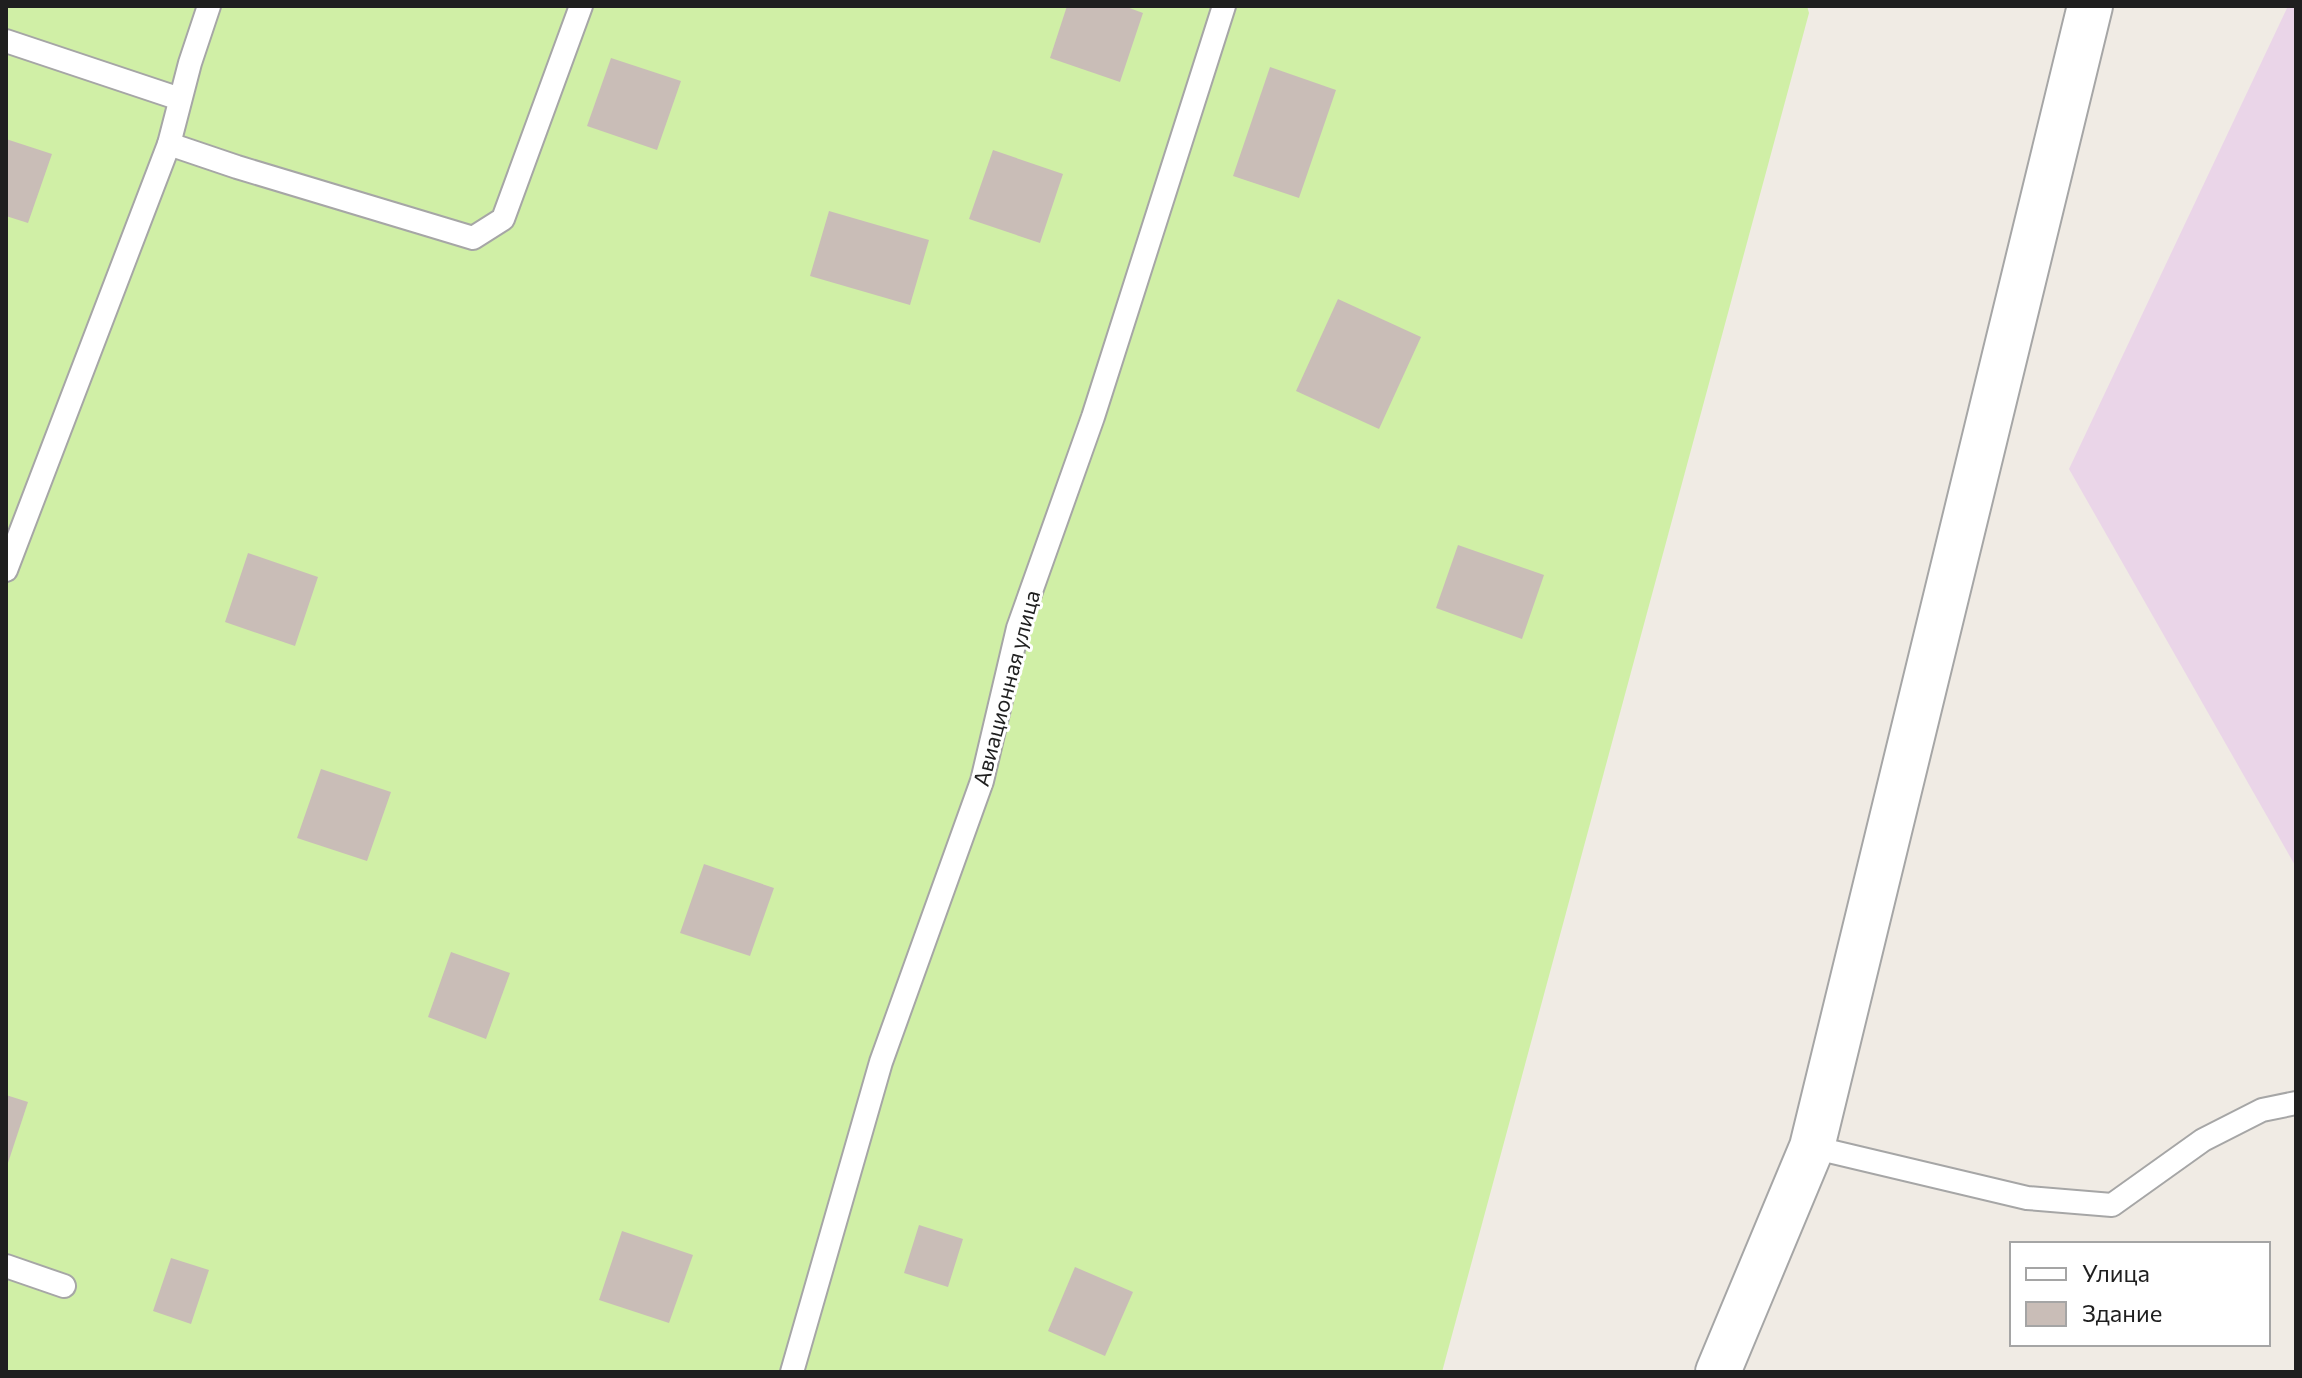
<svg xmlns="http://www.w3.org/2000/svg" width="2302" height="1378" font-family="Commissioner,sans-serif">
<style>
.industrial{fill:#ead5e8}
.grass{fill:#d0efa6}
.building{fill:#c9bdb7}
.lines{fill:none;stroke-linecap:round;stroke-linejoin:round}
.lane-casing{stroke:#a6a6a6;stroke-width:26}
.street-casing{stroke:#a6a6a6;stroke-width:48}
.lane{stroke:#fff;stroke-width:22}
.street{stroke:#fff;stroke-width:44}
.labels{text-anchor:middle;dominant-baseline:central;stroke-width:6;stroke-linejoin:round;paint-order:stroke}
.street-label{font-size:22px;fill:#1f1f1f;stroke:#fff}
</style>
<rect width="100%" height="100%" fill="#f0ebe4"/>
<!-- industrial -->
<polygon class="industrial" points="2288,6 2296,6 2296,867 2069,469"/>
<!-- grass -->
<polygon class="grass" points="6,6 1807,6 1809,13 1442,1372 6,1372"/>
<!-- building -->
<g class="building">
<polygon points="1067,6 1124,6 1143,13 1120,82 1050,58"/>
<polygon points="611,58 681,81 657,150 587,126"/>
<polygon points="1270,67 1336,90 1299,198 1233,176"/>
<polygon points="6,139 52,154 28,223 6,216"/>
<polygon points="993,150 1063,174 1040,243 969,219"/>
<polygon points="829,211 929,240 910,305 810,276"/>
<polygon points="1338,299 1421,337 1379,429 1296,391"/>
<polygon points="1458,545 1544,575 1522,639 1436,608"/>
<polygon points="248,553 318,577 295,646 225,622"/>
<polygon points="321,769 391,792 367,861 297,838"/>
<polygon points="704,864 774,888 750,956 680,933"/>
<polygon points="451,952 510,973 486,1039 428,1017"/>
<polygon points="6,1095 28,1102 7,1166 6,1166"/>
<polygon points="919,1225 963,1239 948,1287 904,1273"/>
<polygon points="622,1231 693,1255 669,1323 599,1300"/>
<polygon points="171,1258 209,1270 191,1324 153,1311"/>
<polygon points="1075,1267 1133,1292 1105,1356 1048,1331"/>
</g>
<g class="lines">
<defs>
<g id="lane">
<polyline points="6,41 180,99"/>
<polyline points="169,144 237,167 473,238 503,219 581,6"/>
<polyline points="6,570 169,144 190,63 209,6"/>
<polyline points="1812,1147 2027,1198 2112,1205 2203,1140 2262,1110 2296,1103"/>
<polyline points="6,1266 64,1286"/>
<polyline points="792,1372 881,1062 982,781 1018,628 1093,417 1224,6"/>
</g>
<polyline id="street" points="1718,1372 1812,1147 2090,6"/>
</defs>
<!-- lane casing -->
<use href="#lane" class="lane-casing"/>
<!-- street casing -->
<use href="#street" class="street-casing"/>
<!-- lane -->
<use href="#lane" class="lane"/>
<!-- street -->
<use href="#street" class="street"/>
</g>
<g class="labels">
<!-- street labels -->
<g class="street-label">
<text transform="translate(1006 688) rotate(-75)">Авиационная улица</text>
</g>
</g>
<!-- border -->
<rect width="2302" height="1378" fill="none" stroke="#1f1f1f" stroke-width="16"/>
<!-- legend -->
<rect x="2010" y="1242" width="260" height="104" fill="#ffffff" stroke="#a5a5a5" stroke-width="2"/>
<rect x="2026" y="1268" width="40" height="12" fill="#ffffff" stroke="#a5a5a5" stroke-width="2"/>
<text x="2082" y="1282" font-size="24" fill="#1f1f1f">Улица</text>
<rect x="2026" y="1302" width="40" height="24" fill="#c9bdb7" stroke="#a5a5a5" stroke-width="2"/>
<text x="2082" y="1322" font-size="24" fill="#1f1f1f">Здание</text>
</svg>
